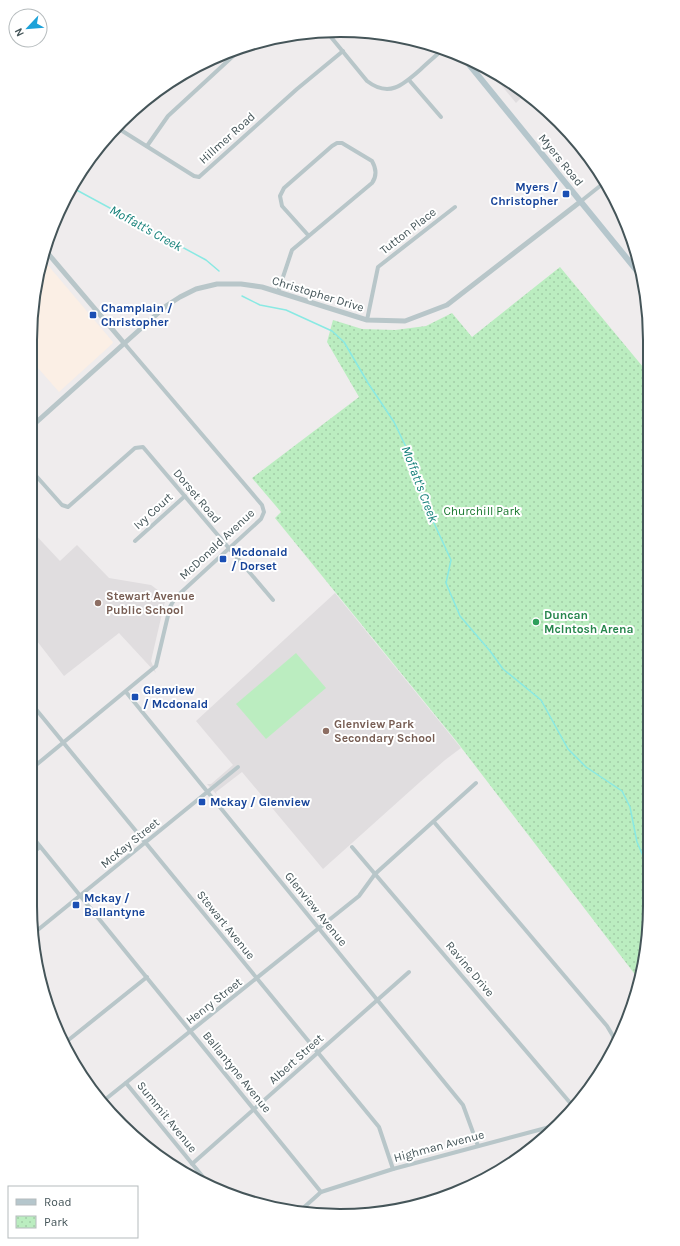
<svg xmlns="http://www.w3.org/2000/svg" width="680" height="1246" font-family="Karla,sans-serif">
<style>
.commercial{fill:#fbefe5}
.education{fill:#e0dddf}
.green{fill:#bbedc0}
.park{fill:url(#park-dots)}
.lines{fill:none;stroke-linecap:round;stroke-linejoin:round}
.stream{stroke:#89e9e3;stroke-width:1.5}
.minor{stroke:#b8c6c9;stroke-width:4}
.tertiary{stroke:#b8c6c9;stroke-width:5}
.secondary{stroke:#b5c6cc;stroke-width:6}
.transit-dot{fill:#1a4fb4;stroke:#fff;stroke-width:1.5}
.education-dot{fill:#8d6e63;stroke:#fff;stroke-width:1.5}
.leisure-dot{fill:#2e9e5b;stroke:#fff;stroke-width:1.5}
.labels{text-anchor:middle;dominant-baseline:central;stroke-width:4;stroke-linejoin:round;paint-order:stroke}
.street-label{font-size:12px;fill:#455559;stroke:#fff}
.transit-label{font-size:12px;font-weight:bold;fill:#164399;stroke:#fff;text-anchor:start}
.park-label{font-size:12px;fill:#18782e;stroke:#fff}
.education-label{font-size:12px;font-weight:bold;fill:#785e54;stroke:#fff;text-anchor:start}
.leisure-label{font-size:12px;font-weight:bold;fill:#27864d;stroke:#fff;text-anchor:start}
.water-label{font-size:13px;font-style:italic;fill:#107e77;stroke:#fff}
.rim{fill:none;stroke:#455559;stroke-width:2}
</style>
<defs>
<pattern id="park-dots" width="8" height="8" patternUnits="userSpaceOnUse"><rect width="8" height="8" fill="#bbedc0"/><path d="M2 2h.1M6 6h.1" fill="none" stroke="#a2cda7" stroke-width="1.8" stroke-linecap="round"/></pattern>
</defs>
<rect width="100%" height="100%" fill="#efeced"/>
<!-- commercial -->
<polygon class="commercial" points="41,257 113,342 112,344 59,392 31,360 31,320"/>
<!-- education -->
<g class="education">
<polygon points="487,68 495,71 525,94 516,103"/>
<polygon points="30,529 60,561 77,545 109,578 151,585 167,597 164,605 151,661 156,673 119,633 64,676 37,641 30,645"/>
<polygon points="335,593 461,748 445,760 420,782 323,869 242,772 216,792 217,795 207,784 211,784 233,765 196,721"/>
</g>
<!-- green -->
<polygon class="green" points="296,653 326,688 266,739 236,704"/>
<!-- park -->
<polygon class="park" points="560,267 648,373 649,926 640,981 457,742 275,518 281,512 252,478 359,397 327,342 333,320 362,329 395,330 426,326 452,313 472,337"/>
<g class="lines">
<!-- stream -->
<g class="stream">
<polyline points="71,187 206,260 219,271"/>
<polyline points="242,296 260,305 286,310 332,331 344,342 368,383 394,422 407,449 423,499 451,560 446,583 460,616 490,651 503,669 541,700 568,749 586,767 622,791 630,807 637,842 649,870"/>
</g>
<!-- minor -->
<g class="minor">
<path d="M326,31l41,50c22,17 36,4 54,-12 7,-7 15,-13 23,-21"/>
<polyline points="409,80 441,117"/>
<polyline points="116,127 194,176 199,177 297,89 343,51"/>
<polyline points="147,146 168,116 244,46"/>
<polyline points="580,202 605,182"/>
<path d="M278,292l14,-42 80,-67c5,-7 4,-15 0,-22l-30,-18h-5l-5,3 -48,42 -4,8 2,10 26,29"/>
<polyline points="367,320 378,267 455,207"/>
<polyline points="30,469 62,505 68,507 135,448 143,447 273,600"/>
<polyline points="135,541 185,496"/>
<polyline points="126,692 463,1105 478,1146"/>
<polyline points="30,702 379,1127 393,1169"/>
<polyline points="30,770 156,666 170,607 175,598 261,519 264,512 262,505 124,343"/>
<polyline points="434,822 607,1026 613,1036 615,1046"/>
<polyline points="30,834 321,1192"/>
<polyline points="352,847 572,1105"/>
<polyline points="30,855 40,847"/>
<polyline points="34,933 238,767"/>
<polyline points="66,1042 147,977"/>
<polyline points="126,1083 203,1177 204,1180"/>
<polyline points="102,1102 359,896 375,874 476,783"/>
<polyline points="192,1164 409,972"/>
<polyline points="301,1210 321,1192 393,1169 546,1128 552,1125 578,1098"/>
</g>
<!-- tertiary -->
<g class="tertiary">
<polyline points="45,250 124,343"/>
<polyline points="31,427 166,306 180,297 196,289 217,284 241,284 262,287 367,320 405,321 447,305 580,202"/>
</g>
<!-- secondary -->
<polyline class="secondary" points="463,57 642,277"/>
</g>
<!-- markers -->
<g class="transit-dot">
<rect x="562" y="190" width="8" height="8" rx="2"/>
<rect x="89" y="311" width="8" height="8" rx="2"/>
<rect x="219" y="555" width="8" height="8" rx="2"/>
<rect x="131" y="693" width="8" height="8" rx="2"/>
<rect x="198" y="798" width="8" height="8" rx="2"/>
<rect x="72" y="901" width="8" height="8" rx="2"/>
</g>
<g class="education-dot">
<circle cx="98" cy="603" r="4"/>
<circle cx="326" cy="731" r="4"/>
</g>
<circle class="leisure-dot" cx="536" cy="622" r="4"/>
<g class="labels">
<!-- street labels -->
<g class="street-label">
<text transform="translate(227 138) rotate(-42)">Hillmer Road</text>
<text transform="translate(561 160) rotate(51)">Myers Road</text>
<text transform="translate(408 231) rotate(-38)">Tutton Place</text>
<text transform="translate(318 294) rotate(17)">Christopher Drive</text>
<text transform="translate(197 496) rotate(50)">Dorset Road</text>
<text transform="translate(153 511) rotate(-42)">Ivy Court</text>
<text transform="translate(217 544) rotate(-43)">McDonald Avenue</text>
<text transform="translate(130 843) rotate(-39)">McKay Street</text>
<text transform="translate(316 909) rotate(51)">Glenview Avenue</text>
<text transform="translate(226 925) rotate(51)">Stewart Avenue</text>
<text transform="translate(470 969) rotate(50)">Ravine Drive</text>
<text transform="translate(214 1001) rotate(-38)">Henry Street</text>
<text transform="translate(296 1059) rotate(-42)">Albert Street</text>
<text transform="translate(237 1072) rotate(51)">Ballantyne Avenue</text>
<text transform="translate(167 1117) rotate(51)">Summit Avenue</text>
<text transform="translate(439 1146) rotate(-15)">Highman Avenue</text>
</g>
<!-- transit labels -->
<g class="transit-label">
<text x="558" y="187" text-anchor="end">Myers /<tspan x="558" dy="14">Christopher</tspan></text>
<text x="101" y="308">Champlain /<tspan x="101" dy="14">Christopher</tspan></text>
<text x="231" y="552">Mcdonald<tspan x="231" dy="14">/ Dorset</tspan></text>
<text x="143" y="690">Glenview<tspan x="143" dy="14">/ Mcdonald</tspan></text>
<text x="210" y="802">Mckay / Glenview</text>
<text x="84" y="898">Mckay /<tspan x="84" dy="14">Ballantyne</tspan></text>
</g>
<!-- park labels -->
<g class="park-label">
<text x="482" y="511">Churchill Park</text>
</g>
<!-- education labels -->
<g class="education-label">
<text x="106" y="596">Stewart Avenue<tspan x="106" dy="14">Public School</tspan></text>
<text x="334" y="724">Glenview Park<tspan x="334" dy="14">Secondary School</tspan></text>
</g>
<!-- leisure labels -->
<g class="leisure-label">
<text x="544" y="615">Duncan<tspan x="544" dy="14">McIntosh Arena</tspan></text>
</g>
<!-- water labels -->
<g class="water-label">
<text transform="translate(146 228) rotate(29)">Moffatt's Creek</text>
<text transform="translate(420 484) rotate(69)">Moffatt's Creek</text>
</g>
</g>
<!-- crop -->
<path d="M0 0H680V1246H0ZM340 37H340A303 303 0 0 1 643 340V906A303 303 0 0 1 340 1209H340A303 303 0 0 1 37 906V340A303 303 0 0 1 340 37Z" fill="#fff" fill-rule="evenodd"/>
<path class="rim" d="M340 37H340A303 303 0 0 1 643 340V906A303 303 0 0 1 340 1209H340A303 303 0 0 1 37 906V340A303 303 0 0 1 340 37Z"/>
<!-- legend -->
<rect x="8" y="1186" width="130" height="52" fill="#ffffff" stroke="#b5bbbd"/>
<rect x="16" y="1199" width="20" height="6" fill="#b5c6cc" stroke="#b5bbbd"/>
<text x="44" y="1206" font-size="12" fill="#455559">Road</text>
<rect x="16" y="1216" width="20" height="12" fill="url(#park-dots)" stroke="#b5bbbd"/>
<text x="44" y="1226" font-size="12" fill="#455559">Park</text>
<!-- north arrow -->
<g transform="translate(28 28) rotate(244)"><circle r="19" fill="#ffffff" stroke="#b5bbbd"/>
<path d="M0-3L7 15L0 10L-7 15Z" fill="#1da2d9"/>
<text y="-6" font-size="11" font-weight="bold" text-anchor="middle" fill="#455559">N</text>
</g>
</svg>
